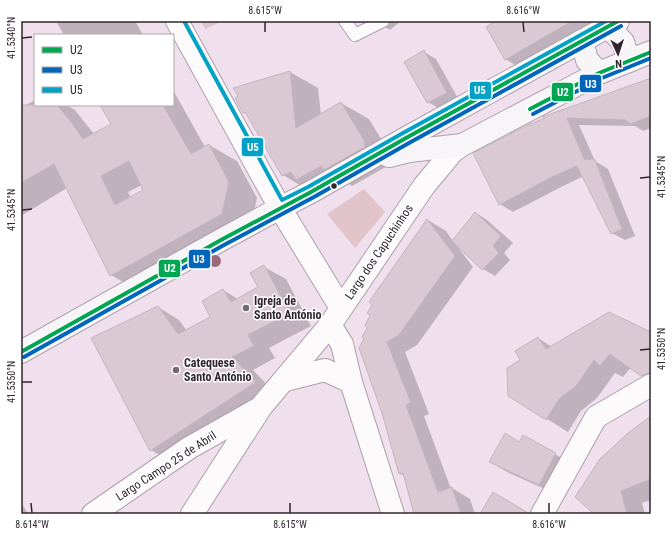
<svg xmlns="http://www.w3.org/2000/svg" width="672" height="535" font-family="'Roboto Condensed',sans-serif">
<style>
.green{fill:#e1c4ca}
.shadow{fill:#0003;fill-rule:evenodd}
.building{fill:#dac8d3;stroke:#c3b5be;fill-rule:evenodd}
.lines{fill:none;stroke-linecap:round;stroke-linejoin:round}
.lane-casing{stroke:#aea1ac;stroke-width:14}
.street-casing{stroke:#aea1ac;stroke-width:24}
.secondary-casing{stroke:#aea1ac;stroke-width:24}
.lane{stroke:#fdfafc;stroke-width:12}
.street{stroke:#fdfafc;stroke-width:22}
.secondary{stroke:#f8f5f9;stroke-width:22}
.bus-1-casing{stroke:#fff;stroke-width:7}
.bus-2-casing{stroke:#fff;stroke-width:7}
.bus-3-casing{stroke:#fff;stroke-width:7}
.bus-1{stroke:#00a651;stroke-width:4}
.bus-2{stroke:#0065bd;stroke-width:4}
.bus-3{stroke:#02a2c6;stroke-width:4}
.tree{fill:#9a6a78}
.ticks{fill:none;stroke:#312630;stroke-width:1.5}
.bus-dot{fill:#312630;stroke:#fff;stroke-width:1.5}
.poi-dot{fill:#746772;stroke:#fff;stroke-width:1.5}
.labels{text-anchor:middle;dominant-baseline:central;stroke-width:3;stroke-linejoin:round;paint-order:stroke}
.street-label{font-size:12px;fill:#312630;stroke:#fff}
.poi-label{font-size:12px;font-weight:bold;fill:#312630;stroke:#fff;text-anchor:start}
.line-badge{stroke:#fff;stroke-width:1.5}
.badge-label{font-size:11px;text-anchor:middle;font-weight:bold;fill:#fff}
.neatline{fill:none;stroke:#312630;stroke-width:1.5}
.ticks-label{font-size:10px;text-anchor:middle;fill:#312630}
</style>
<rect width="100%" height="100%" fill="#f0dfed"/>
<!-- green -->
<g class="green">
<polygon points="201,21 223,21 205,29"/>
<polygon points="364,189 385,212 355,248 327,214"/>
</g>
<!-- shadow -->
<g class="shadow">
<polygon points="56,21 135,21 143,35 64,35"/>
<polygon points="375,21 401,21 390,30"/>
<polygon points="498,21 594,21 596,23 517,66 505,59"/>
<polygon points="424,52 436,59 459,100 440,109 428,102"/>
<polygon points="290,72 318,88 321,115 341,103 369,119 392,157 393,163 352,186 348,183 311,192 283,175 249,116 243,112"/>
<polygon points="651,79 651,128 643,131 635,126 579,125 595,161 608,169 635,236 625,240 612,233 584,176 565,185 513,212 500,204 474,154"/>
<path d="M173,90l32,57 4,-2 28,16 20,37 -7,32 -111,61 -28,-16 -44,-87 -46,28v-108l14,-8v5h31l9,5 19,24 18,-9 -11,-20h72zM142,185l3,5 -14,8 -3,-6z"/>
<polygon points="476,213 487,220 513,243 504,253 510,260 495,276 483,269 459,247 458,247 473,267 417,345 405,352 429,414 424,416 451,489 452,488 470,499 475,514 415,514 405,476 400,474 383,413 360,348 428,220 446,231 453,241"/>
<polygon points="264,267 286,279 311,326 269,348 275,358 253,370 277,395 173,463 151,450 158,307 179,320 187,331 211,318 223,290 238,299 259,288"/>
<polygon points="651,333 651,381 631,367 623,377 615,373 597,398 581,411 568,432 509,395 521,361 538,338 552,347"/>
<polygon points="651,417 651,500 642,503 645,514 595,514"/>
<polygon points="523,437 573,464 556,494 507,472 490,462 520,443"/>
<polygon points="21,502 28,514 21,514"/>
</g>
<!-- building -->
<g class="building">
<polygon points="496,21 572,21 505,60 486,27"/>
<polygon points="424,50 447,93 427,103 404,62"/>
<polygon points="290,71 296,128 341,102 364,140 365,147 324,170 321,166 296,180 291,172 282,176 245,112 243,113 235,98 238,96 233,88"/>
<polygon points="651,78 651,116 630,124 626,120 567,118 584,159 595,160 622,229 611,234 577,166 552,177 499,205 473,153 528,125 545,118 543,118 543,116 545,116"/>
<path d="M21,105h36l15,18 11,16 28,-15 -11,-19h63l28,49 18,-10 20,38 -7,32 -112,62 -56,-112 -33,19zM129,161l14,29 -28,15 -14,-29z"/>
<polygon points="475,212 501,236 493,246 499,253 482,270 452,241"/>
<polygon points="427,219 455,256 399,335 387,342 411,403 406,405 438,492 452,487 461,514 414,514 403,473 399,474 382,413 359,348 364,339 362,337 367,328 365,325 370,316 367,313 372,305 369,302"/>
<polygon points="264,265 290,313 248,335 254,346 232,357 256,382 150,451 91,338 158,306 178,334 210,317 202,301 223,289 231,302 258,287 250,273"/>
<polygon points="609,312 651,332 651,372 641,376 610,354 600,366 594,360 576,386 559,399 546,420 508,396 507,368 520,360 515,351 538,337 546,349"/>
<polygon points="651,416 651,479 621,491 627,514 594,514 575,497 600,459 628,433"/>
<polygon points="505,433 519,442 523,435 556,453 539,485 489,462"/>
<polygon points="493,492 530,514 480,514"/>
</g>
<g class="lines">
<defs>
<polyline id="lane" points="345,21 355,35 383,21"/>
<g id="street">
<polyline points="177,21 280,208 341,308"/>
<polyline points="330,325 342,344 351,382 393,514"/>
<polyline points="285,380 325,370 351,382"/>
<polyline points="93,514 189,448 258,409"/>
<polyline points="192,514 261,407 330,325 424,186 453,151 462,145"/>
<polyline points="542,514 596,417 651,385"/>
</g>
<g id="secondary">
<polyline points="608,27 623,42 629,61"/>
<polyline points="582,41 587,60 599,73"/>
<polyline points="389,156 409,151 462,145 599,73 651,52"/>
<polyline points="21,352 221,240 280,208 311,192 406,138 618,21"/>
</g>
</defs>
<!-- lane casing -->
<use href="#lane" class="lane-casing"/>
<!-- street casing -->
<use href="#street" class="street-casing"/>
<!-- secondary casing -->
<use href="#secondary" class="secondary-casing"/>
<!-- lane -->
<use href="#lane" class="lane"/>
<!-- street -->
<use href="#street" class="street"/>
<!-- secondary -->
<use href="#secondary" class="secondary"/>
<defs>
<g id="bus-1">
<polyline points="530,109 599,73 651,52"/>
<polyline points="21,352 221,240 311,192 406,138 618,21"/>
</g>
<g id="bus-2">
<polyline points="533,114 602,78 651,58"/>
<polyline points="24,357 224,245 314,197 409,143 621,26"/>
</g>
<polyline id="bus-3" points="184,21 282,200 308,187 403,133 606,21"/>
</defs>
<!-- bus-1 casing -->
<use href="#bus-1" class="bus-1-casing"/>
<!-- bus-2 casing -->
<use href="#bus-2" class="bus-2-casing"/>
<!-- bus-3 casing -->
<use href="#bus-3" class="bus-3-casing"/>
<!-- bus-1 -->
<use href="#bus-1" class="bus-1"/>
<!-- bus-2 -->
<use href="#bus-2" class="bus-2"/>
<!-- bus-3 -->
<use href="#bus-3" class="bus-3"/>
</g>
<!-- trees -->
<circle class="tree" cx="215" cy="261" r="6"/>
<!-- ticks -->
<path class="ticks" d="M265,22v10M523,22l1,10M22,38l10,-1M640,178l10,-1M22,210l10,-1M640,350l10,-1M22,382h10M31,503l1,10M290,503v10M549,503v10"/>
<!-- markers -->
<circle class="bus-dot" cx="334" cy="186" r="3.5"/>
<g class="poi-dot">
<circle cx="246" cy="308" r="4"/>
<circle cx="176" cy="370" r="4"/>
</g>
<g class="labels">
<!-- street labels -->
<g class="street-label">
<text transform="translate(379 252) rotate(-56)">Largo dos Capuchinhos</text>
<text transform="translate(166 466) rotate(-33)">Largo Campo 25 de Abril</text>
</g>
<!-- poi labels -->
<g class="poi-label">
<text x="254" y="301">Igreja de<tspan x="254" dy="14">Santo António</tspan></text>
<text x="184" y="363">Catequese<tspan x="184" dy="14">Santo António</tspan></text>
</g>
</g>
<g class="line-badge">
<rect x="579" y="74" width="23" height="19" rx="4" fill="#0065bd"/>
<rect x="469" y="81" width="23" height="19" rx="4" fill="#02a2c6"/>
<rect x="551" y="82" width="23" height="20" rx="4" fill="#00a651"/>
<rect x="241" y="137" width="23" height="20" rx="4" fill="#02a2c6"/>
<rect x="188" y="249" width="23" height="20" rx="4" fill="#0065bd"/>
<rect x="158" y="259" width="23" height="19" rx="4" fill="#00a651"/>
</g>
<g class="badge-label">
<text x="591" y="88">U3</text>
<text x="480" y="94">U5</text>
<text x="563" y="96">U2</text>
<text x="253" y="151">U5</text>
<text x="199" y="263">U3</text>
<text x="170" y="272">U2</text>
</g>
<!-- border -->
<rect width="672" height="535" fill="none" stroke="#ffffff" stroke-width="44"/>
<!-- legend -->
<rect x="34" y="34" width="140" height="72" fill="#ffffff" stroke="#ada8ac"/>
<rect x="42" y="47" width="20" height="6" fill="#00a651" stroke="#ada8ac"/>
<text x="70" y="54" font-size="12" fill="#312630">U2</text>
<rect x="42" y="67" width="20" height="6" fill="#0065bd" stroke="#ada8ac"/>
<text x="70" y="74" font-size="12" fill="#312630">U3</text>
<rect x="42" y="87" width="20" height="6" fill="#02a2c6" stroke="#ada8ac"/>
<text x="70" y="94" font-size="12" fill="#312630">U5</text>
<!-- north arrow -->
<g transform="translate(618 54) rotate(177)" stroke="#ffffff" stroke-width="3" paint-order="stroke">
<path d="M0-3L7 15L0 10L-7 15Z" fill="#312630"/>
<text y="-6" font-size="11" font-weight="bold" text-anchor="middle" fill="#312630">N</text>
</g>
<rect x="22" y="22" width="628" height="491" class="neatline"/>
<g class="ticks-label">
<text x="265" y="14">8.615°W</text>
<text x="523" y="14">8.616°W</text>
<text transform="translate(11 38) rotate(-90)" y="4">41.5340°N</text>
<text transform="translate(661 177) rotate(-90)" y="4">41.5345°N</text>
<text transform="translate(11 210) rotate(-90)" y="4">41.5345°N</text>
<text transform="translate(661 349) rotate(-90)" y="4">41.5350°N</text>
<text transform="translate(11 382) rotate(-90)" y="4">41.5350°N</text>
<text x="32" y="528">8.614°W</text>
<text x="290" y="528">8.615°W</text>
<text x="549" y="528">8.616°W</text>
</g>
</svg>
